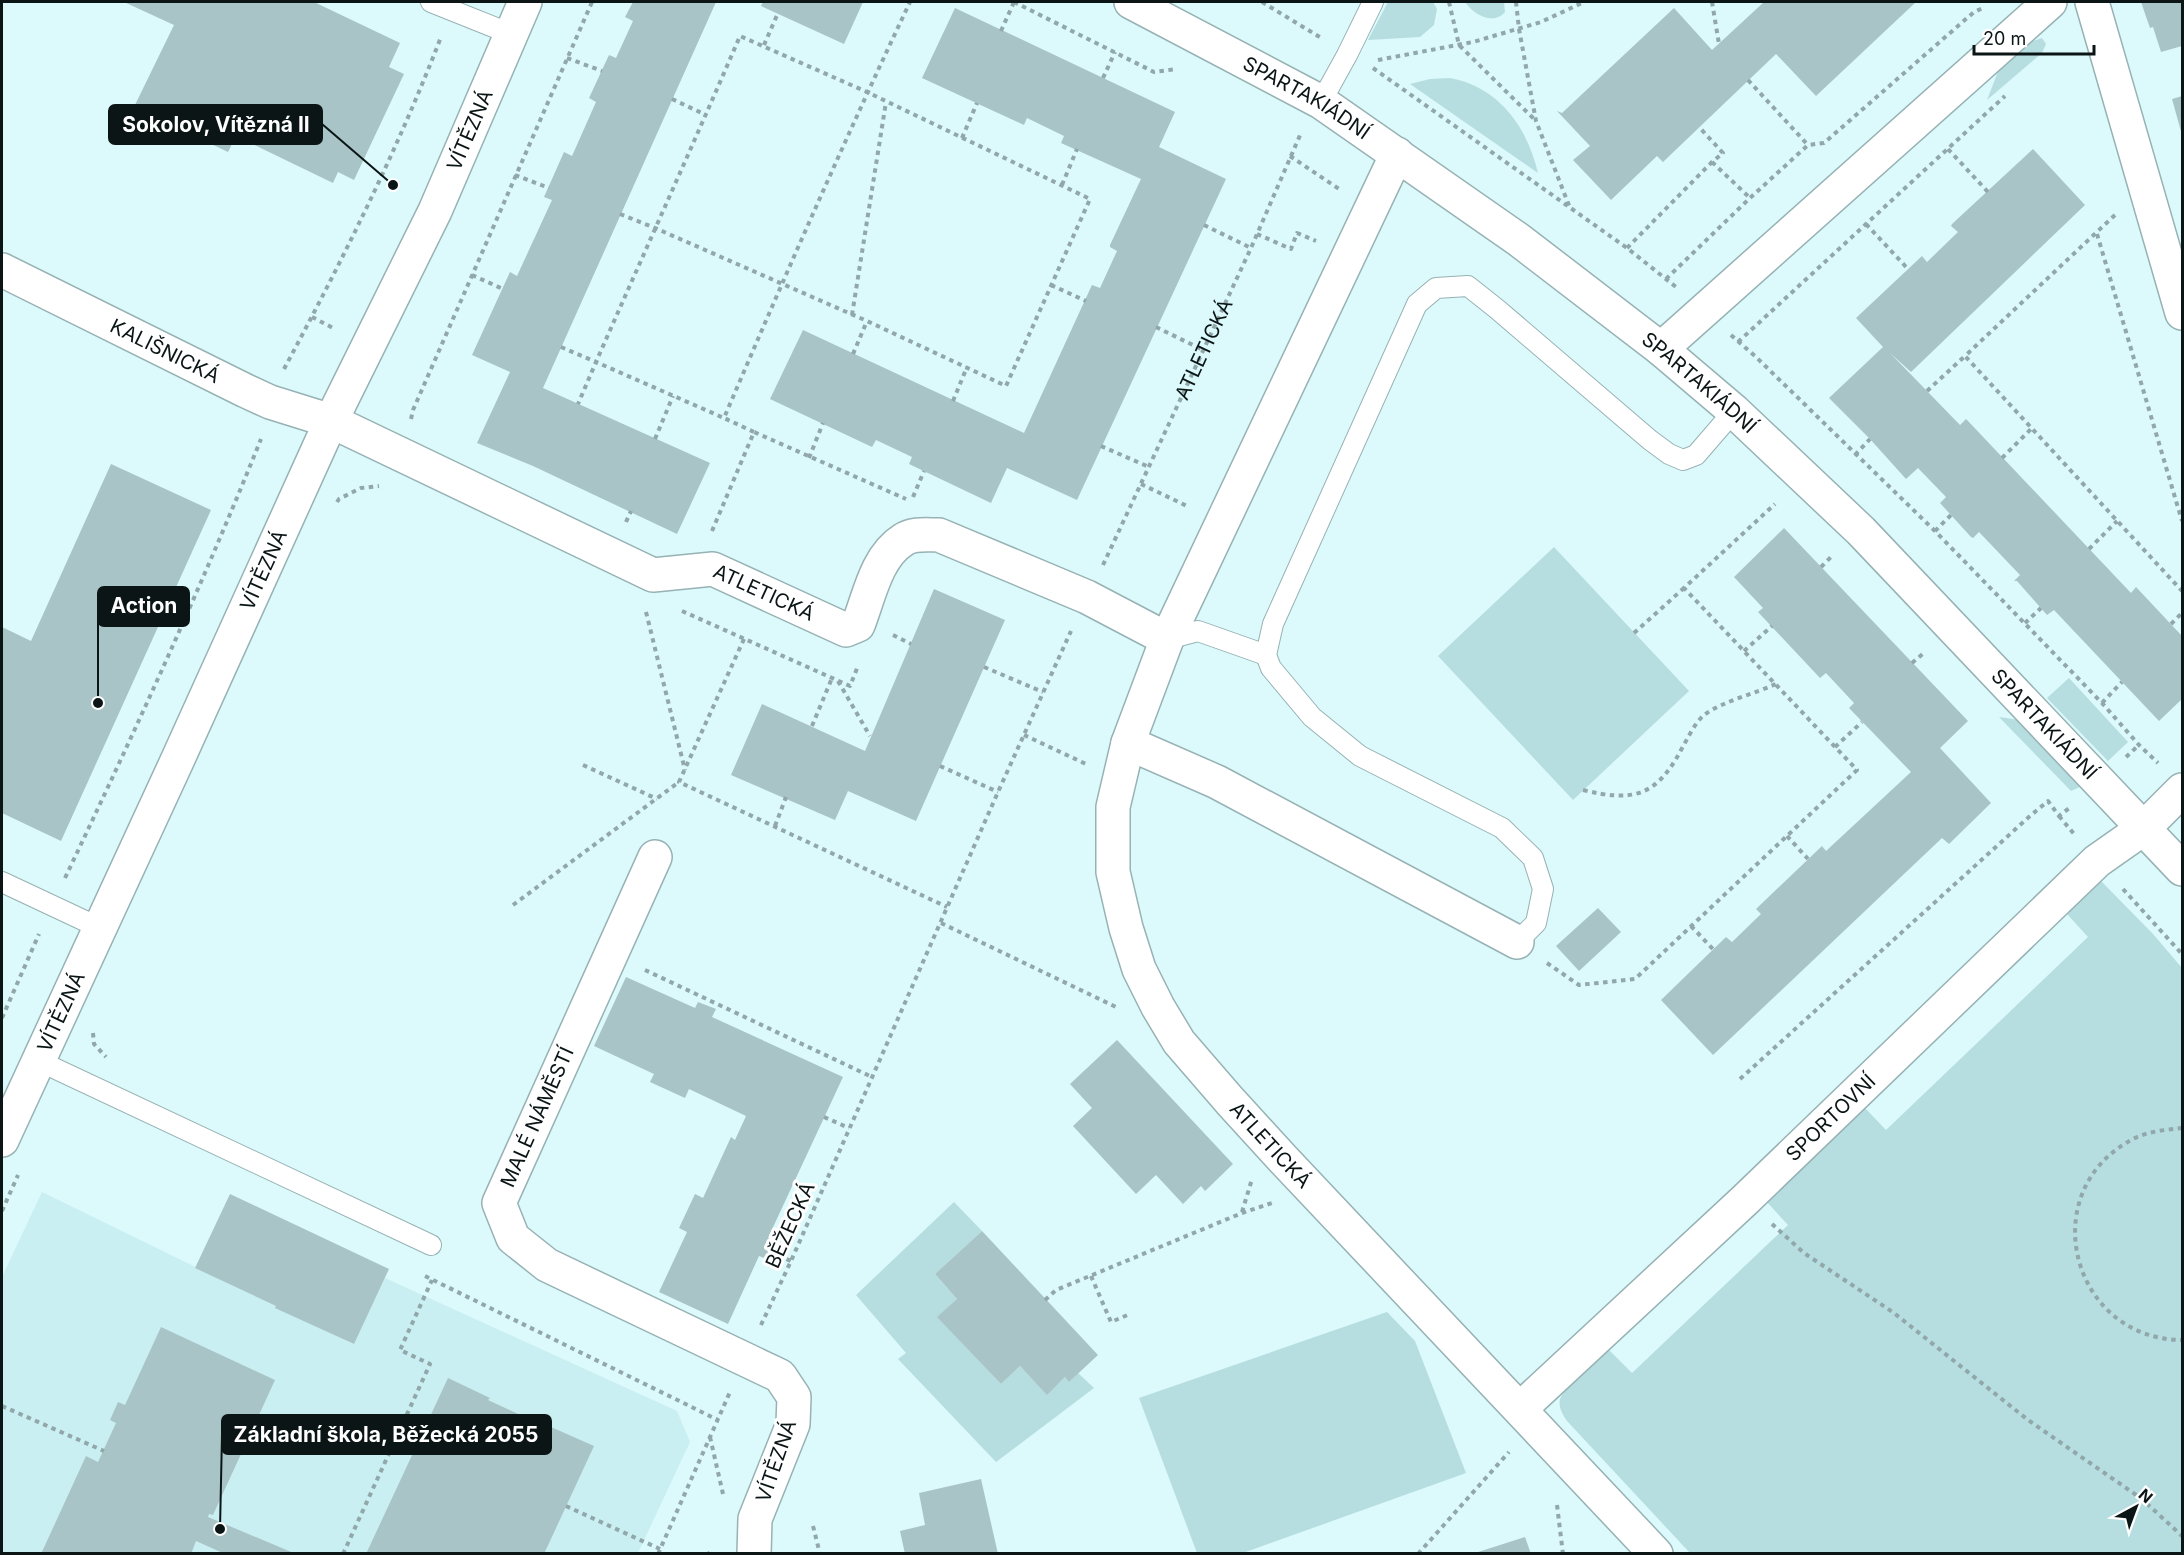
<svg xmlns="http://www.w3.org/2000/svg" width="2184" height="1555" font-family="Inter,sans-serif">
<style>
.built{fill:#c9eff2}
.green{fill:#b6dee1}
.building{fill:#a9c4c6}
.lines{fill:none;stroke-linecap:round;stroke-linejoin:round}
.lane-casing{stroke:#97b2b4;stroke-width:22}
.street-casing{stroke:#97b2b4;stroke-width:36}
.path{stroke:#91a7a9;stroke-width:4;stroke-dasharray:4.5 4.5;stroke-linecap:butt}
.lane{stroke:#fff;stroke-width:20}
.street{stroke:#fff;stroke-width:33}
.labels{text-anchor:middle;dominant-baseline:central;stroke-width:6;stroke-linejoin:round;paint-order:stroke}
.street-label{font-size:20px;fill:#0b1516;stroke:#fff}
.leader{fill:none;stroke:#0b1516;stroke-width:2}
.callout-dot{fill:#0b1516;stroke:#fff;stroke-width:2}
.callout{fill:#0b1516;stroke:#0b1516;stroke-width:2}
.callout-label{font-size:21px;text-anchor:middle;font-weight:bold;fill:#fff}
</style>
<rect width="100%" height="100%" fill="#dcf9fb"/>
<!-- built -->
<polygon class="built" points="42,1192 353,1344 385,1278 677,1411 690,1442 638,1553 2,1554 2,1277"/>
<!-- green -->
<g class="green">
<polygon points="1388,2 1433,2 1437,9 1434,25 1420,37 1368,40"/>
<path d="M1465,2h39l1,10c-12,14 -32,2 -40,-10z"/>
<polygon points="2042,38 2046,44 2042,53 1987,100 1999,69 2033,41"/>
<path d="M1450,78c49,9 77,49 88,95l-128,-89 20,-5z"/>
<polygon points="1554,547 1689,691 1573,800 1438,656"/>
<polygon points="2069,678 2128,742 2108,761 2047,698"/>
<polygon points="1999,717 2020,720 2082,786 2071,791"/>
<path d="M2101,881l52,53 29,34v585h-492l-123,-132c-4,-6 -9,-14 -7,-22 5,-13 37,-39 48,-50l24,24 156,-148 -23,-25 100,-92 21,22 202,-193 -21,-23z"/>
<polygon points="954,1202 982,1231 935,1274 957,1299 938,1317 1001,1384 1020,1366 1047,1394 1065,1377 1070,1381 1078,1373 1094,1388 996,1462 898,1359 906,1353 856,1295"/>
<polygon points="1387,1312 1415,1341 1466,1473 1243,1553 1197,1553 1139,1398"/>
</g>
<!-- building -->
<g class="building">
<polygon points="124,2 314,2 400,43 389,67 404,74 354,180 338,172 333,183 236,136 228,152 134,107 174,25"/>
<polygon points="633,2 716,2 543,388 710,463 677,534 533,466 477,443 510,372 472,355 510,272 517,276 552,200 544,197 564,152 572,156 596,102 589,98 609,55 616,58 633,21 625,17"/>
<polygon points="763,2 863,2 844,44 761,6"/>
<polygon points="1764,2 1916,2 1816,96 1776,54 1663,162 1657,156 1611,200 1573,160 1590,146 1557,111 1562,113 1674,8 1712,50"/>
<polygon points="2141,2 2182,2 2182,46 2161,52 2153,27 2150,28"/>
<polygon points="955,8 1175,112 1159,147 1226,179 1077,500 1007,468 991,503 909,464 912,457 876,440 872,447 770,399 803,330 1024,433 1091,287 1092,285 1100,288 1117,251 1110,247 1110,245 1141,179 1061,143 1064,136 1027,118 1024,125 922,78"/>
<polygon points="2182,96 2182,135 2172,99"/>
<polygon points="2033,149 2085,205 1911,372 1890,353 1960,425 1966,419 1968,421 2131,593 2136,587 2182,636 2182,699 2159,721 2054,610 2047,615 2017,581 2014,581 2020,575 1979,532 1973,538 1971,537 1940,503 1946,497 1918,468 1906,479 1870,439 1829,398 1883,347 1856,318 1922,256 1927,262 1958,232 1951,226 1952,224"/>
<polygon points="111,464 211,510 61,841 2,813 2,627 31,641"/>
<polygon points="1784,528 1968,721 1940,748 1991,803 1949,844 1942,838 1713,1055 1661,1000 1726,937 1732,942 1761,914 1756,909 1822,846 1826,851 1911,772 1849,708 1854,703 1826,673 1820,678 1758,612 1763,608 1734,577"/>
<polygon points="934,589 1005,620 916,821 848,791 835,820 731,775 762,704 865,751"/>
<polygon points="1598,908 1621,932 1579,971 1556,946"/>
<polygon points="626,977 695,1008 698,1002 716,1009 712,1017 843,1077 768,1238 776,1241 767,1259 759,1256 728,1324 659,1292 687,1232 679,1228 695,1194 703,1198 731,1137 735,1140 746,1116 689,1089 685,1098 650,1082 654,1074 594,1046"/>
<polygon points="1117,1040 1233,1164 1205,1191 1201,1186 1183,1204 1156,1175 1136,1194 1073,1126 1092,1108 1070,1084"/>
<polygon points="230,1194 389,1269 354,1344 275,1308 276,1306 195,1268"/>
<polygon points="982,1231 1098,1355 1069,1382 1065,1377 1047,1395 1020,1366 1001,1384 937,1317 957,1299 935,1274"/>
<polygon points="161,1327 275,1380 213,1515 209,1514 208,1517 296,1554 225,1554 196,1541 191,1554 41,1554 86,1456 98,1462 116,1423 110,1420 118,1402 125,1405"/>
<polygon points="448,1378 490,1398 488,1400 550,1429 551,1427 594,1446 544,1554 366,1554"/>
<polygon points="981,1479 998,1554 905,1554 900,1531 925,1525 919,1493"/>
<polygon points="1525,1537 1531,1554 1475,1554 1475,1553"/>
</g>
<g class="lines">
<defs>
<g id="lane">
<polyline points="431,2 511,34"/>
<polyline points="1321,102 1347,55 1373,2"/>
<polyline points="1167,639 1198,631 1266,655"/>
<polyline points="2,882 100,928"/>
<polyline points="1517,942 1536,923 1543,889 1533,858 1502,828 1360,756 1312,717 1271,668 1266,655 1273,624 1417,304 1436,288 1468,286 1497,309 1650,440 1669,454 1683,460 1696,455 1734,411"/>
<polyline points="39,1061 431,1245"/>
</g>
<g id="street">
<path id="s2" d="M1131,2l190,100 198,138 142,109 73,62 127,120 321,338"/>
<polyline points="2092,2 2182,313"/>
<path id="s3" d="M1397,154l-230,485 -39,104 -15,64v65l13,56 13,41 19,38 21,35 51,59 53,58 373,395"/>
<path id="s4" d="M2,270l244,121 24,11 61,19 322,154 60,-6 133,61 12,-5c11,-28 18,-68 45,-85 10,-7 24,-5 36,-5l148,62 80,42"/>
<polyline points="1661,349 2050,2"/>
<polyline points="1128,743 1217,782 1517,942"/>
<polyline points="655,857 499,1203 513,1238 547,1265 780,1376 794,1397 793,1424 755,1519 754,1554"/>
<path id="s5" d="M2,1140l175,-379 154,-340 104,-210 90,-209"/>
<path id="s6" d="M1520,1409l225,-209 352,-339 47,-33 38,-38"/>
</g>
</defs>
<!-- lane casing -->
<use href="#lane" class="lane-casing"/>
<!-- street casing -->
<use href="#street" class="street-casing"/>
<!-- path -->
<g class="path">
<polyline points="1014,2 1154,72 1177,69"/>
<polyline points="1262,2 1323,39"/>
<polyline points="1449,2 1459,45 1535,120"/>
<polyline points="1516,2 1519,29 1536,121 1570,208"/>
<polyline points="1712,2 1719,44"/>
<polyline points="1001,31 1014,2"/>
<polyline points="764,45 778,13"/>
<polyline points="567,58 602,71"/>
<polyline points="1378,60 1473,42 1541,22 1584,2"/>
<polyline points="1373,68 1627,248 1676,287"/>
<polyline points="1103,78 1115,52"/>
<polyline points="1748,80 1808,145"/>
<polyline points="672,99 706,115"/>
<polyline points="962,138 977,103"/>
<polyline points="1948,149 1988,192"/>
<polyline points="1290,156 1339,189"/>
<polyline points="1712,162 1750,198"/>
<polyline points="515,175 549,188"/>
<polyline points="1062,185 1077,149"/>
<path d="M620,214l35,14 212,93 139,65 84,-187 -223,-107 -127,-56c-47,109 -96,217 -144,326l128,56"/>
<polyline points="2115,215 1965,356 2182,591"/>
<polyline points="1866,224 1908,269"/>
<polyline points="1204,225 1251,248"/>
<polyline points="1257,234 1291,249 1297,233 1316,241"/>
<polyline points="2097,234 2182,521"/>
<polyline points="1627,248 1712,162 1723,153 1699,127"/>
<polyline points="472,275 503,289"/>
<polyline points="1666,279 1750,198 1808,145 1824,143 1974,12 1985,7"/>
<polyline points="1051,285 1086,301"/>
<polyline points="852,315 886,102"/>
<polyline points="312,317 335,329"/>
<polyline points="1156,327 1203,350"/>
<polyline points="1731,335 1756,357 1935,531 2102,703 2139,745 2158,763"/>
<polyline points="1738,342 2005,96"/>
<polyline points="561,347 596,362 578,404"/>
<polyline points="853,354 867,321"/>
<path d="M284,369c58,-108 113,-218 157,-332"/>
<polyline points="1927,391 1965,356"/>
<polyline points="953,401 967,367"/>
<polyline points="411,419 413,410 592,2"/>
<path d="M754,432l-30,-14c60,-140 121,-279 186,-416"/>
<polyline points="655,439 673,396"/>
<polyline points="1101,446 1149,467"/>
<polyline points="1855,455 1870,439"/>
<polyline points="809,458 823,423"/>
<polyline points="2002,458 2031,429"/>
<polyline points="1141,484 1189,507"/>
<polyline points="913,497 924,471"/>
<polyline points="337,502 339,499 361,488 379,486"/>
<polyline points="626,522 631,511"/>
<polyline points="712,531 754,432 906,499"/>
<polyline points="1935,531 1951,515"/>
<polyline points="2089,549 2117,521"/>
<path id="s1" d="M1103,565l148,-317 50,-115"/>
<polyline points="1821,567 1832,556"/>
<polyline points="682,611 850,686 858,666"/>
<polyline points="646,612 685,770"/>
<polyline points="2025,623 2041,608"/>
<polyline points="2171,624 2182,613"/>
<polyline points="1634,633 1684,588"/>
<polyline points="893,635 911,644"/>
<polyline points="744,639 679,782 947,907"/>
<polyline points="1744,651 1772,626"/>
<polyline points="1912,663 1925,652"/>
<polyline points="984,667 1043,692"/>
<polyline points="838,681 870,736"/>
<polyline points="2102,703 2122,682"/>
<polyline points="812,726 832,678"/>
<polyline points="1024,735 1086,764"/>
<polyline points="1835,747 1862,722"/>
<polyline points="2126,757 2139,745"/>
<polyline points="583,765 657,799"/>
<polyline points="940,766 998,792"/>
<path d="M1583,790c50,12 73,7 98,-40 7,-12 13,-26 23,-35 19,-14 50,-21 72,-31"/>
<polyline points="2059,816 2074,834"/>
<polyline points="775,826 786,797"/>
<polyline points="1787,836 1808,859"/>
<path d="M65,878c69,-145 136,-290 196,-439"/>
<polyline points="2123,889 2182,954"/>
<polyline points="513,905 679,782"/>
<polyline points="941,923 1116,1007"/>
<polyline points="1691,926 1713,949"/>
<polyline points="1547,963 1579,985 1635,979 1857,770 1684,588 1775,504"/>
<polyline points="645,970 872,1077"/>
<polyline points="2,1018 39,934"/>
<polyline points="93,1033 94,1044 106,1057"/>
<polyline points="1740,1079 2030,816 2048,801 2059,816 2072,806"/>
<polyline points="824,1117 849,1128"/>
<path d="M2182,1128c-16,2 -34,3 -49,11 -100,52 -62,200 49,201"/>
<polyline points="2,1211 18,1175"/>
<polyline points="1242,1212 1252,1179"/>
<polyline points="1772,1224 1804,1253 1894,1313 2028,1420 2142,1499 2182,1536"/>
<polyline points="770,1252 791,1261"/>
<polyline points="425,1276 718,1420"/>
<polyline points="1091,1276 1111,1322 1130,1314"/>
<polyline points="1045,1300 1056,1290 1242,1213 1272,1203"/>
<polyline points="761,1325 791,1261 998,792 1071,631"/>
<polyline points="2,1406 104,1451"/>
<polyline points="710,1437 723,1494"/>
<polyline points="1557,1505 1563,1554"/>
<polyline points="566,1506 660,1549"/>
<polyline points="813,1526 820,1554"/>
<polyline points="707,1552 708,1554"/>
<polyline points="343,1554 430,1364 400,1350 432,1280"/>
<polyline points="658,1554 730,1392"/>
<polyline points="1418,1554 1509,1452"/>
</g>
<!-- lane -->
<use href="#lane" class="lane"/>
<!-- street -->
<use href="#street" class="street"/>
</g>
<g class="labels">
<!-- street labels -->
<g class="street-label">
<text stroke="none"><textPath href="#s2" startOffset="200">SPARTAKIÁDNÍ</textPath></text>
<text stroke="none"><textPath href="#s5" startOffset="1113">VÍTĚZNÁ</textPath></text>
<text stroke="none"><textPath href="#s1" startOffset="238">ATLETICKÁ</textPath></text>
<text stroke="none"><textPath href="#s4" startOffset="182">KALIŠNICKÁ</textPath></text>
<text stroke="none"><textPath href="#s2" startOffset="686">SPARTAKIÁDNÍ</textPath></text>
<text stroke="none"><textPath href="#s5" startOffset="627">VÍTĚZNÁ</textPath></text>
<text stroke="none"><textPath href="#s4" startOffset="836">ATLETICKÁ</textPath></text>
<text stroke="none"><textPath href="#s2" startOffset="1172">SPARTAKIÁDNÍ</textPath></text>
<text stroke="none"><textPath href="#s5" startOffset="141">VÍTĚZNÁ</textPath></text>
<text transform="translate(537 1117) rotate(-66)">MALÉ NÁMĚSTÍ</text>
<text stroke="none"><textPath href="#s6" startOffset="426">SPORTOVNÍ</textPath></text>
<text stroke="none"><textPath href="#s3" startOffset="1100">ATLETICKÁ</textPath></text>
<text transform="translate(790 1225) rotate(-66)">BĚŽECKÁ</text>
<text transform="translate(776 1461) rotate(-71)">VÍTĚZNÁ</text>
</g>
</g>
<!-- callouts -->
<path class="leader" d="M393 185L322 124M98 703L98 606M220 1529L222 1435"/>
<g class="callout-dot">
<circle cx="393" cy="185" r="6"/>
<circle cx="98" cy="703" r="6"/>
<circle cx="220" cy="1529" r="6"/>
</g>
<g class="callout">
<rect x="109" y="105" width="213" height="39" rx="6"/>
<rect x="98" y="587" width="91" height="39" rx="6"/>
<rect x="222" y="1415" width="329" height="39" rx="6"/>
</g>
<g class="callout-label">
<text x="216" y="132">Sokolov, Vítězná II</text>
<text x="144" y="613">Action</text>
<text x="386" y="1442">Základní škola, Běžecká 2055</text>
</g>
<!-- border -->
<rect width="2184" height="1555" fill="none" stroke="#0b1516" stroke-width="6"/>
<!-- north arrow -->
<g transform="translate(2136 1507) rotate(41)" stroke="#ffffff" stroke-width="4.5" paint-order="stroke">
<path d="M0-4.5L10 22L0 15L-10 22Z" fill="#0b1516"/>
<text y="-9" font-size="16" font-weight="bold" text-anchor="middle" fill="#0b1516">N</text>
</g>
<!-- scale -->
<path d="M1974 45v9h120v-9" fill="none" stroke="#0b1516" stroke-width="3"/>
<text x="1983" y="45" font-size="18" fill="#0b1516" stroke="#ffffff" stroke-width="4.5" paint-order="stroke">20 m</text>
</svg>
